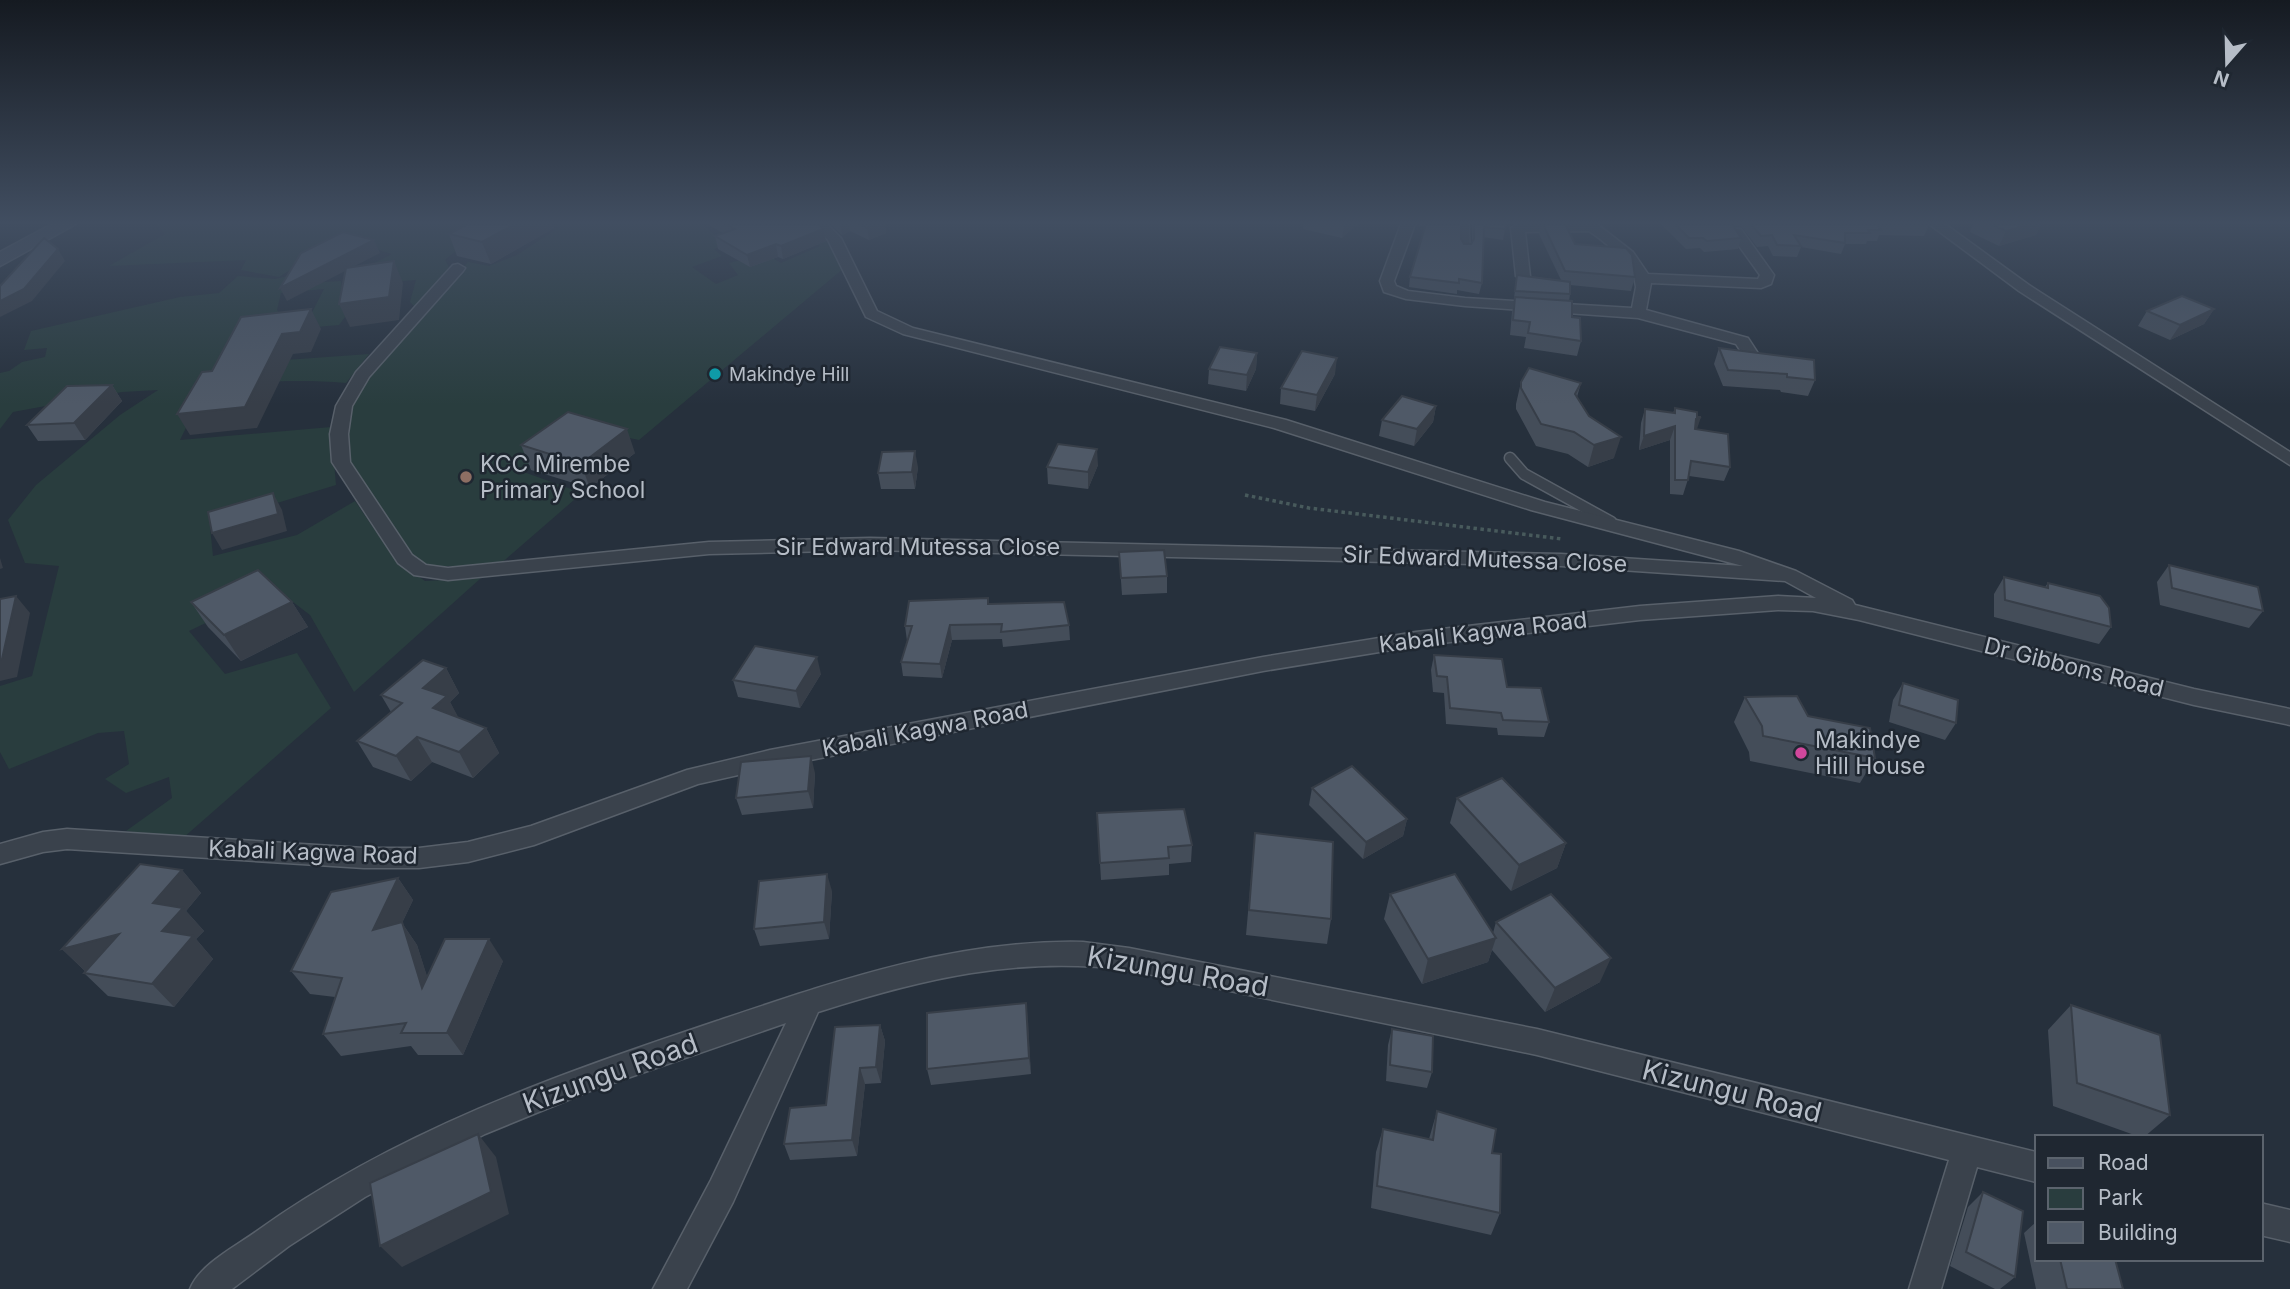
<svg xmlns="http://www.w3.org/2000/svg" width="2290" height="1289" font-family="Inter,sans-serif">
<style>
.green{fill:#293d3e}
.lines{fill:none;stroke-linecap:round;stroke-linejoin:round}
.lane-far1-casing{stroke:#58606a;stroke-width:10}
.lane-casing{stroke:#58606a;stroke-width:13}
.street-casing{stroke:#58606a;stroke-width:3}
.secondary-casing{stroke:#58606a;stroke-width:3}
.path{stroke:#485a5c;stroke-width:3.5;stroke-dasharray:3.5 3.5;stroke-linecap:butt}
.lane-far1{stroke:#3a424c;stroke-width:8}
.lane{stroke:#3a424c;stroke-width:10}
.street{fill:#3a424c;fill-rule:evenodd}
.secondary{fill:#48515f;fill-rule:evenodd}
.wall{fill:#444d59}
.shaded-wall{fill:#373e48}
.building{fill:#4f5967;stroke:#373e48;stroke-width:2}
.culture-dot{fill:#0f9aa8;stroke:#1f2731;stroke-width:2.5}
.education-dot{fill:#8d6e63;stroke:#1f2731;stroke-width:2.5}
.hotel-dot{fill:#d1479c;stroke:#1f2731;stroke-width:2.5}
.labels{text-anchor:middle;dominant-baseline:central;stroke-width:5;stroke-linejoin:round;paint-order:stroke}
.far-poi-label{font-size:19px;fill:#b6bdc7;stroke:#1f2731;text-anchor:start}
.poi-label{font-size:23px;fill:#b6bdc7;stroke:#1f2731;text-anchor:start}
.street-label{font-size:23px;fill:#b6bdc7;stroke:#1f2731}
.near-street-label{font-size:28px;fill:#b6bdc7;stroke:#1f2731}
</style>
<rect width="100%" height="100%" fill="#26303c"/>
<!-- green -->
<g class="green">
<polygon points="155,224 502,224 466,242 445,260 449,267 415,307 410,302 416,280 389,282 347,277 392,254 351,242 317,253 279,277 241,270 246,260 109,266 165,234"/>
<path d="M555,224h146l26,20 -13,5 8,7 -30,11 24,17 22,-9 -9,-12 37,-9 15,9 39,-17 -39,-22c37,9 46,6 63,44l-205,172 -58,-12 -60,43 61,22 -84,73h-69l-16,-9 -56,-82 -10,-20 2,-50 12,-21 107,-122 21,4 28,-11 41,-27z"/>
<path d="M238,276l37,3 13,-3 34,6 19,-1 4,36 -6,8 -35,3 20,-39 -43,4 -4,17 9,11 -55,43 138,-10 -23,29c-48,-4 -93,-2 -141,6l-25,51 151,-13 5,58 -72,22 -54,20 3,29 84,-21 58,-34 41,60 29,20 56,-3 -127,114 -44,-77 -34,-26 -87,42 36,43 72,-21 34,55 -148,130 -57,-7 46,-33 -3,-21 -43,16 -21,-14 24,-15 -5,-33 -26,2 -89,36 -9,-17v-66l32,-10 27,-110 -34,-3 -17,-43 28,-35 84,-70 38,-25 -36,2 -109,20 -13,17v-56l9,-2 13,-9 23,-5 2,-9 -23,2 7,-19 149,-34 39,-4z"/>
</g>
<g class="lines">
<defs>
<polyline id="lane-far1" points="1465,224 1466,249"/>
<polyline id="lane" points="1510,458 1524,474 1611,522"/>
<g id="street">
<polygon points="812,224 827,224 841,238 877,311 913,328 1286,420 1545,502 1739,551 1796,571 1852,600 1855,605 2194,689 2290,709 2290,725 2194,705 1859,620 1813,611 1778,610 1640,620 1416,646 1263,671 770,768 698,784 534,845 468,862 419,868 364,868 67,849 43,852 0,864 0,844 43,832 67,829 364,848 419,848 468,842 531,826 687,770 770,750 1263,657 1416,632 1640,606 1778,596 1816,598 1785,581 1561,566 870,550 709,554 448,580 414,575 398,563 332,462 330,434 336,406 356,372 453,265 458,264 465,268 463,271 369,377 352,406 348,434 350,462 412,555 426,565 448,568 709,542 870,538 1561,554 1743,566 1531,510 1274,428 903,334 866,317 828,240"/>
<polygon points="1401,224 1415,224 1394,281 1396,286 1408,291 1465,298 1632,308 1636,287 1633,270 1623,258 1599,238 1589,231 1525,232 1530,276 1523,280 1516,276 1511,228 1517,224 1597,224 1633,252 1648,274 1758,279 1760,275 1729,232 1731,229 1741,229 1774,275 1771,284 1761,288 1651,283 1646,310 1748,338 1763,361 1755,366 1749,364 1736,344 1638,318 1465,306 1406,299 1384,292 1380,281"/>
<polygon points="1929,224 1945,224 2029,285 2290,452 2290,465 2019,291"/>
<path d="M1083,942l46,6 408,81 499,123v30l-59,-15 -36,122h-32l40,-129 -412,-105 -408,-85c-111,-14 -205,8 -311,42l-85,190 -46,87h-34l58,-109 75,-157 -196,68 -105,43 -120,63 -76,49 -57,43h-42c10,-25 45,-42 67,-58 140,-100 299,-156 460,-210 119,-40 239,-82 366,-79z"/>
<polygon points="2260,1203 2290,1210 2290,1242 2260,1235"/>
</g>
<polygon id="secondary" points="52,224 76,224 0,266 0,252"/>
</defs>
<!-- lane-far1 casing -->
<use href="#lane-far1" class="lane-far1-casing"/>
<!-- lane casing -->
<use href="#lane" class="lane-casing"/>
<!-- street casing -->
<use href="#street" class="street-casing"/>
<!-- secondary casing -->
<use href="#secondary" class="secondary-casing"/>
<!-- path -->
<polyline class="path" points="1245,495 1309,508 1562,539"/>
<!-- lane-far1 -->
<use href="#lane-far1" class="lane-far1"/>
<!-- lane -->
<use href="#lane" class="lane"/>
<!-- street -->
<use href="#street" class="street"/>
<!-- secondary -->
<use href="#secondary" class="secondary"/>
</g>
<!-- wall -->
<g class="wall">
<polygon points="468,224 553,224 554,228 491,264 457,256 449,234"/>
<polygon points="707,224 819,224 826,241 783,259 778,257 750,267 718,249 715,236 723,233"/>
<polygon points="830,224 885,224 886,233 869,240 850,231 842,235"/>
<polygon points="1303,224 1357,224 1342,238 1303,229"/>
<polygon points="1419,224 1461,224 1461,239 1464,244 1471,244 1472,242 1472,224 1506,224 1503,240 1483,237 1482,283 1479,294 1457,290 1457,294 1409,287 1410,277 1425,227 1419,226"/>
<polygon points="1541,224 1565,224 1575,244 1635,277 1631,291 1570,285 1570,294 1569,301 1572,317 1581,341 1577,356 1524,348 1526,337 1510,335 1512,312 1515,298 1514,298 1517,275 1561,280 1539,234"/>
<polygon points="1661,224 1928,224 1929,225 1924,236 1879,235 1877,241 1867,241 1866,244 1845,244 1841,254 1801,247 1797,257 1773,256 1768,246 1757,247 1741,226 1733,226 1741,238 1738,249 1704,252 1700,248 1686,249"/>
<polygon points="1973,224 2041,224 2036,235 1999,246 1970,232"/>
<polygon points="2214,309 2204,324 2170,340 2138,326 2147,311"/>
<polygon points="1719,348 1815,380 1808,396 1781,392 1780,390 1723,386 1714,364"/>
<polygon points="1257,353 1256,369 1246,391 1208,384 1209,369"/>
<polygon points="1335,374 1315,411 1280,404 1281,388"/>
<polygon points="1521,382 1581,383 1577,397 1614,458 1588,467 1568,454 1536,446 1516,409 1516,404"/>
<polygon points="112,385 122,401 85,440 38,441 27,425"/>
<polygon points="1436,406 1433,422 1414,446 1379,436 1382,420"/>
<polygon points="1675,408 1696,429 1730,467 1724,481 1689,476 1683,495 1670,494 1670,440 1639,450 1641,423 1645,409 1673,413"/>
<polygon points="521,445 635,453 590,488 531,470"/>
<polygon points="1098,465 1088,489 1048,484 1047,467"/>
<polygon points="918,467 915,489 881,489 878,473"/>
<polygon points="1119,552 1167,576 1167,593 1122,595"/>
<polygon points="2169,565 2263,611 2249,628 2160,605 2157,582"/>
<polygon points="2004,577 2045,587 2048,583 2111,627 2099,644 1994,617 1994,594"/>
<polygon points="191,602 292,602 308,627 241,661 208,627"/>
<polygon points="989,604 1069,625 1070,640 1003,647 1002,639 952,640 942,678 903,676 901,662 907,641 905,626"/>
<polygon points="1434,655 1507,687 1549,722 1544,737 1498,735 1497,728 1446,724 1444,693 1433,692 1431,670"/>
<polygon points="446,668 459,693 450,702 458,718 486,728 499,753 473,778 432,762 411,781 373,767 357,741 391,712 381,695"/>
<polygon points="821,674 800,708 738,697 733,680"/>
<polygon points="1903,683 1956,723 1945,740 1889,722 1893,700"/>
<polygon points="1745,697 1808,716 1875,758 1860,783 1750,761 1749,752 1734,722"/>
<polygon points="815,773 813,808 742,815 736,798"/>
<polygon points="1312,788 1407,819 1403,836 1363,859 1309,805"/>
<polygon points="1457,798 1566,843 1557,868 1511,891 1450,823"/>
<polygon points="1097,813 1192,845 1191,862 1169,864 1169,875 1101,880"/>
<polygon points="1255,833 1331,919 1327,944 1246,935"/>
<polygon points="182,870 201,893 186,911 204,931 196,939 213,959 174,1007 108,996 84,973 86,972 62,949"/>
<polygon points="398,878 413,900 402,923 417,945 427,977 503,961 463,1055 418,1055 411,1046 341,1056 323,1034 335,997 310,994 291,971"/>
<polygon points="832,891 829,939 760,946 754,929"/>
<polygon points="1390,894 1493,933 1496,922 1600,982 1545,1012 1492,950 1488,962 1422,984 1384,919"/>
<polygon points="1026,1003 1031,1074 931,1085 927,1069"/>
<polygon points="2071,1005 2170,1115 2144,1137 2140,1137 2053,1106 2048,1030"/>
<polygon points="880,1025 885,1041 881,1083 865,1084 857,1156 790,1160 784,1144 826,1105"/>
<polygon points="1392,1029 1432,1072 1427,1088 1386,1081 1388,1045"/>
<polygon points="1437,1111 1492,1153 1500,1213 1491,1235 1371,1208 1376,1152 1383,1129 1429,1139"/>
<polygon points="1983,1192 2015,1277 2000,1289 1995,1289 1950,1266 1968,1207"/>
<polygon points="2036,1222 2036,1259 2115,1259 2123,1289 2124,1289 2036,1289 2024,1233"/>
</g>
<!-- shaded-wall -->
<g class="shaded-wall">
<polygon points="515,224 553,224 554,228 491,264 482,242"/>
<polygon points="840,224 849,224 850,231 842,235"/>
<polygon points="876,224 885,224 886,233 869,240 867,228"/>
<polygon points="1346,224 1357,224 1342,238 1344,226"/>
<polygon points="2030,224 2041,224 2036,235 1999,246 2006,231"/>
<polygon points="823,229 826,241 783,259 781,246"/>
<polygon points="374,240 380,253 287,301 280,288"/>
<polygon points="776,244 778,257 750,267 747,255"/>
<polygon points="58,249 65,261 32,301 0,317 0,301"/>
<polygon points="394,261 403,283 399,320 350,327 339,304"/>
<polygon points="311,309 321,329 311,352 293,354 257,428 190,435 177,414 282,334"/>
<polygon points="2214,309 2204,324 2170,340 2180,325"/>
<polygon points="1257,353 1256,369 1246,391 1247,375"/>
<polygon points="1337,358 1335,374 1315,411 1317,395"/>
<polygon points="112,385 122,401 85,440 74,423"/>
<polygon points="1436,406 1433,422 1414,446 1417,429"/>
<polygon points="1701,417 1696,432 1691,433 1696,419"/>
<polygon points="1675,426 1670,440 1639,450 1644,436"/>
<polygon points="627,429 635,453 590,488 581,464"/>
<polygon points="1621,437 1614,458 1588,467 1594,445"/>
<polygon points="1097,449 1098,465 1088,489 1088,472"/>
<polygon points="915,451 918,467 915,489 912,472"/>
<polygon points="273,493 282,510 287,531 222,550 212,533"/>
<polygon points="0,558 3,568 0,569"/>
<polygon points="16,596 30,613 17,677 0,681 0,660"/>
<polygon points="292,602 308,627 241,661 224,635"/>
<polygon points="950,625 952,640 942,678 940,664"/>
<polygon points="817,657 821,674 800,708 796,691"/>
<polygon points="446,668 459,693 450,702 461,722 447,734 423,688"/>
<polygon points="486,728 499,753 473,778 459,752"/>
<polygon points="417,737 432,762 411,781 396,756"/>
<polygon points="811,756 815,773 813,808 808,791"/>
<polygon points="1407,819 1403,836 1363,859 1366,842"/>
<polygon points="1566,843 1557,868 1511,891 1519,865"/>
<polygon points="182,870 201,893 186,911 204,931 196,939 213,959 174,1007 152,984 162,931 153,903"/>
<polygon points="827,874 832,891 829,939 824,922"/>
<polygon points="398,878 413,900 402,923 417,945 438,1010 422,988 373,930"/>
<polygon points="119,934 86,972 62,949"/>
<polygon points="1496,938 1488,962 1422,984 1428,959"/>
<polygon points="489,939 503,961 463,1055 447,1033"/>
<polygon points="1611,958 1600,982 1545,1012 1555,988"/>
<polygon points="1026,1003 1028,1020 1031,1074 1029,1058"/>
<polygon points="880,1025 885,1041 881,1083 876,1067"/>
<polygon points="860,1068 865,1084 857,1156 852,1140"/>
<polygon points="478,1134 496,1157 509,1214 402,1267 380,1246"/>
</g>
<!-- building -->
<g class="building">
<polygon points="468,224 515,224 482,242 449,234"/>
<polygon points="726,224 819,224 823,229 781,246 776,244 747,255 715,236 735,229"/>
<polygon points="859,224 876,224 867,228"/>
<polygon points="1426,224 1461,224 1461,239 1464,244 1471,244 1474,239 1474,224 1506,224 1505,229 1484,227 1482,283 1459,279 1459,283 1410,277"/>
<polygon points="1543,224 1565,224 1575,244 1626,248 1632,255 1635,277 1565,271"/>
<polygon points="1675,224 1732,224 1741,238 1707,241 1703,238 1689,238"/>
<polygon points="1751,224 1928,224 1929,225 1876,224 1881,230 1868,230 1870,233 1845,233 1845,243 1794,235 1801,246 1777,245 1772,235 1761,236"/>
<polygon points="1991,224 2030,224 2006,231"/>
<polygon points="343,232 374,240 280,288 301,253"/>
<polygon points="44,238 58,249 24,289 0,301 0,286"/>
<polygon points="394,261 389,297 339,304 346,268"/>
<polygon points="1517,275 1570,282 1570,294 1515,291"/>
<polygon points="2182,296 2214,309 2180,325 2147,311"/>
<polygon points="1515,297 1572,301 1572,317 1580,318 1581,341 1528,333 1530,322 1513,320"/>
<polygon points="311,309 300,332 282,334 245,407 177,414 202,372 212,371 241,317"/>
<polygon points="1220,347 1257,353 1247,375 1209,369"/>
<polygon points="1719,348 1814,360 1815,380 1787,377 1787,374 1728,370"/>
<polygon points="1302,351 1337,358 1317,395 1281,388"/>
<polygon points="1529,368 1581,383 1575,394 1589,416 1621,437 1594,445 1574,432 1541,424 1521,388 1521,382"/>
<polygon points="112,385 74,423 27,425 67,386"/>
<polygon points="1402,396 1436,406 1417,429 1382,420"/>
<polygon points="1675,408 1697,412 1697,417 1701,417 1696,419 1695,429 1728,434 1730,467 1691,461 1688,480 1675,480 1675,426 1644,436 1645,409 1675,413"/>
<polygon points="568,412 627,429 581,464 521,445"/>
<polygon points="1058,444 1097,449 1088,472 1047,467"/>
<polygon points="915,451 912,472 878,473 882,452"/>
<polygon points="273,493 278,514 212,533 208,512"/>
<polygon points="1164,550 1167,576 1121,578 1119,552"/>
<polygon points="2169,565 2258,587 2263,611 2172,588"/>
<polygon points="258,570 292,602 224,635 191,602"/>
<polygon points="2004,577 2048,588 2048,583 2100,596 2109,608 2111,627 2005,600"/>
<polygon points="16,596 2,659 0,660 0,599"/>
<polygon points="988,598 988,604 1064,602 1069,625 1001,632 1002,624 950,625 940,664 901,662 912,626 905,626 909,601"/>
<polygon points="755,646 817,657 796,691 733,680"/>
<polygon points="1434,655 1502,659 1507,687 1541,688 1549,722 1503,720 1501,713 1450,708 1447,677 1437,676"/>
<polygon points="423,660 446,668 423,688 447,696 433,708 486,728 459,752 417,737 396,756 357,741 402,703 381,695"/>
<polygon points="1903,683 1958,700 1956,723 1899,705"/>
<polygon points="1797,696 1808,716 1870,728 1875,758 1763,736 1762,726 1745,697"/>
<polygon points="811,756 808,791 736,798 741,762"/>
<polygon points="1352,766 1407,819 1366,842 1312,788"/>
<polygon points="1502,778 1566,843 1519,865 1457,798"/>
<polygon points="1184,809 1192,845 1168,847 1169,858 1100,863 1097,813"/>
<polygon points="1255,833 1333,842 1331,919 1249,910"/>
<polygon points="140,864 182,870 153,903 183,908 162,931 193,936 152,984 84,973 119,934 62,949"/>
<polygon points="827,874 824,922 754,929 759,881"/>
<polygon points="1455,874 1496,938 1428,959 1390,894"/>
<polygon points="398,878 373,930 402,922 422,988 445,939 489,939 447,1033 401,1033 406,1023 323,1034 342,978 291,971 331,892"/>
<polygon points="1551,894 1611,958 1555,988 1496,922"/>
<polygon points="1026,1003 1029,1058 927,1069 927,1013"/>
<polygon points="2071,1005 2160,1035 2170,1115 2077,1083"/>
<polygon points="880,1025 876,1067 860,1068 852,1140 784,1144 790,1108 826,1105 835,1027"/>
<polygon points="1392,1029 1433,1036 1432,1072 1390,1065"/>
<polygon points="1437,1111 1496,1129 1492,1153 1501,1154 1500,1213 1377,1186 1383,1129 1433,1140"/>
<polygon points="478,1134 491,1192 380,1246 370,1183"/>
<polygon points="1983,1192 2023,1211 2015,1277 1966,1252"/>
<polygon points="2060,1259 2115,1259 2123,1289 2124,1289 2067,1289"/>
</g>
<!-- sky -->
<linearGradient id="sky" x2="0" y2="1"><stop stop-color="#151a21"/><stop offset="0.55" stop-color="#414e61"/><stop offset="1" stop-color="#414e61" stop-opacity="0"/></linearGradient>
<rect width="2290" height="405" fill="url(#sky)"/>
<!-- markers -->
<circle class="culture-dot" cx="715" cy="374" r="7"/>
<circle class="education-dot" cx="466" cy="477" r="7"/>
<circle class="hotel-dot" cx="1801" cy="753" r="7"/>
<g class="labels">
<!-- far-poi labels -->
<g class="far-poi-label">
<text x="729" y="374">Makindye Hill</text>
</g>
<!-- poi labels -->
<g class="poi-label">
<text x="480" y="464">KCC Mirembe<tspan x="480" dy="26">Primary School</tspan></text>
<text x="1815" y="740">Makindye<tspan x="1815" dy="26">Hill House</tspan></text>
</g>
<!-- street labels -->
<g class="street-label">
<text x="918" y="547">Sir Edward Mutessa Close</text>
<text transform="translate(1485 559) rotate(2)">Sir Edward Mutessa Close</text>
<text transform="translate(1483 632) rotate(-7)">Kabali Kagwa Road</text>
<text transform="translate(2074 667) rotate(14)">Dr Gibbons Road</text>
<text transform="translate(925 729) rotate(-11)">Kabali Kagwa Road</text>
<text transform="translate(313 852) rotate(2)">Kabali Kagwa Road</text>
</g>
<!-- near-street labels -->
<g class="near-street-label">
<text transform="translate(1178 971) rotate(10)">Kizungu Road</text>
<text transform="translate(610 1073) rotate(-20)">Kizungu Road</text>
<text transform="translate(1732 1091) rotate(14)">Kizungu Road</text>
</g>
</g>
<!-- legend -->
<rect x="2035" y="1135" width="228" height="126" fill="#1f2731" stroke="#5b636d" stroke-width="2"/>
<rect x="2048" y="1158" width="35" height="10" fill="#48515f" stroke="#5b636d" stroke-width="2"/>
<text x="2098" y="1170" font-size="21" fill="#b6bdc7">Road</text>
<rect x="2048" y="1188" width="35" height="21" fill="#293d3e" stroke="#5b636d" stroke-width="2"/>
<text x="2098" y="1205" font-size="21" fill="#b6bdc7">Park</text>
<rect x="2048" y="1222" width="35" height="21" fill="#4f5967" stroke="#5b636d" stroke-width="2"/>
<text x="2098" y="1240" font-size="21" fill="#b6bdc7">Building</text>
<!-- north arrow -->
<g transform="translate(2227 63) rotate(200)" stroke="#1f2731" stroke-width="5" paint-order="stroke">
<path d="M0-5L12 26L0 18L-12 26Z" fill="#b6bdc7"/>
<text y="-10" font-size="19" font-weight="bold" text-anchor="middle" fill="#b6bdc7">N</text>
</g>
</svg>
